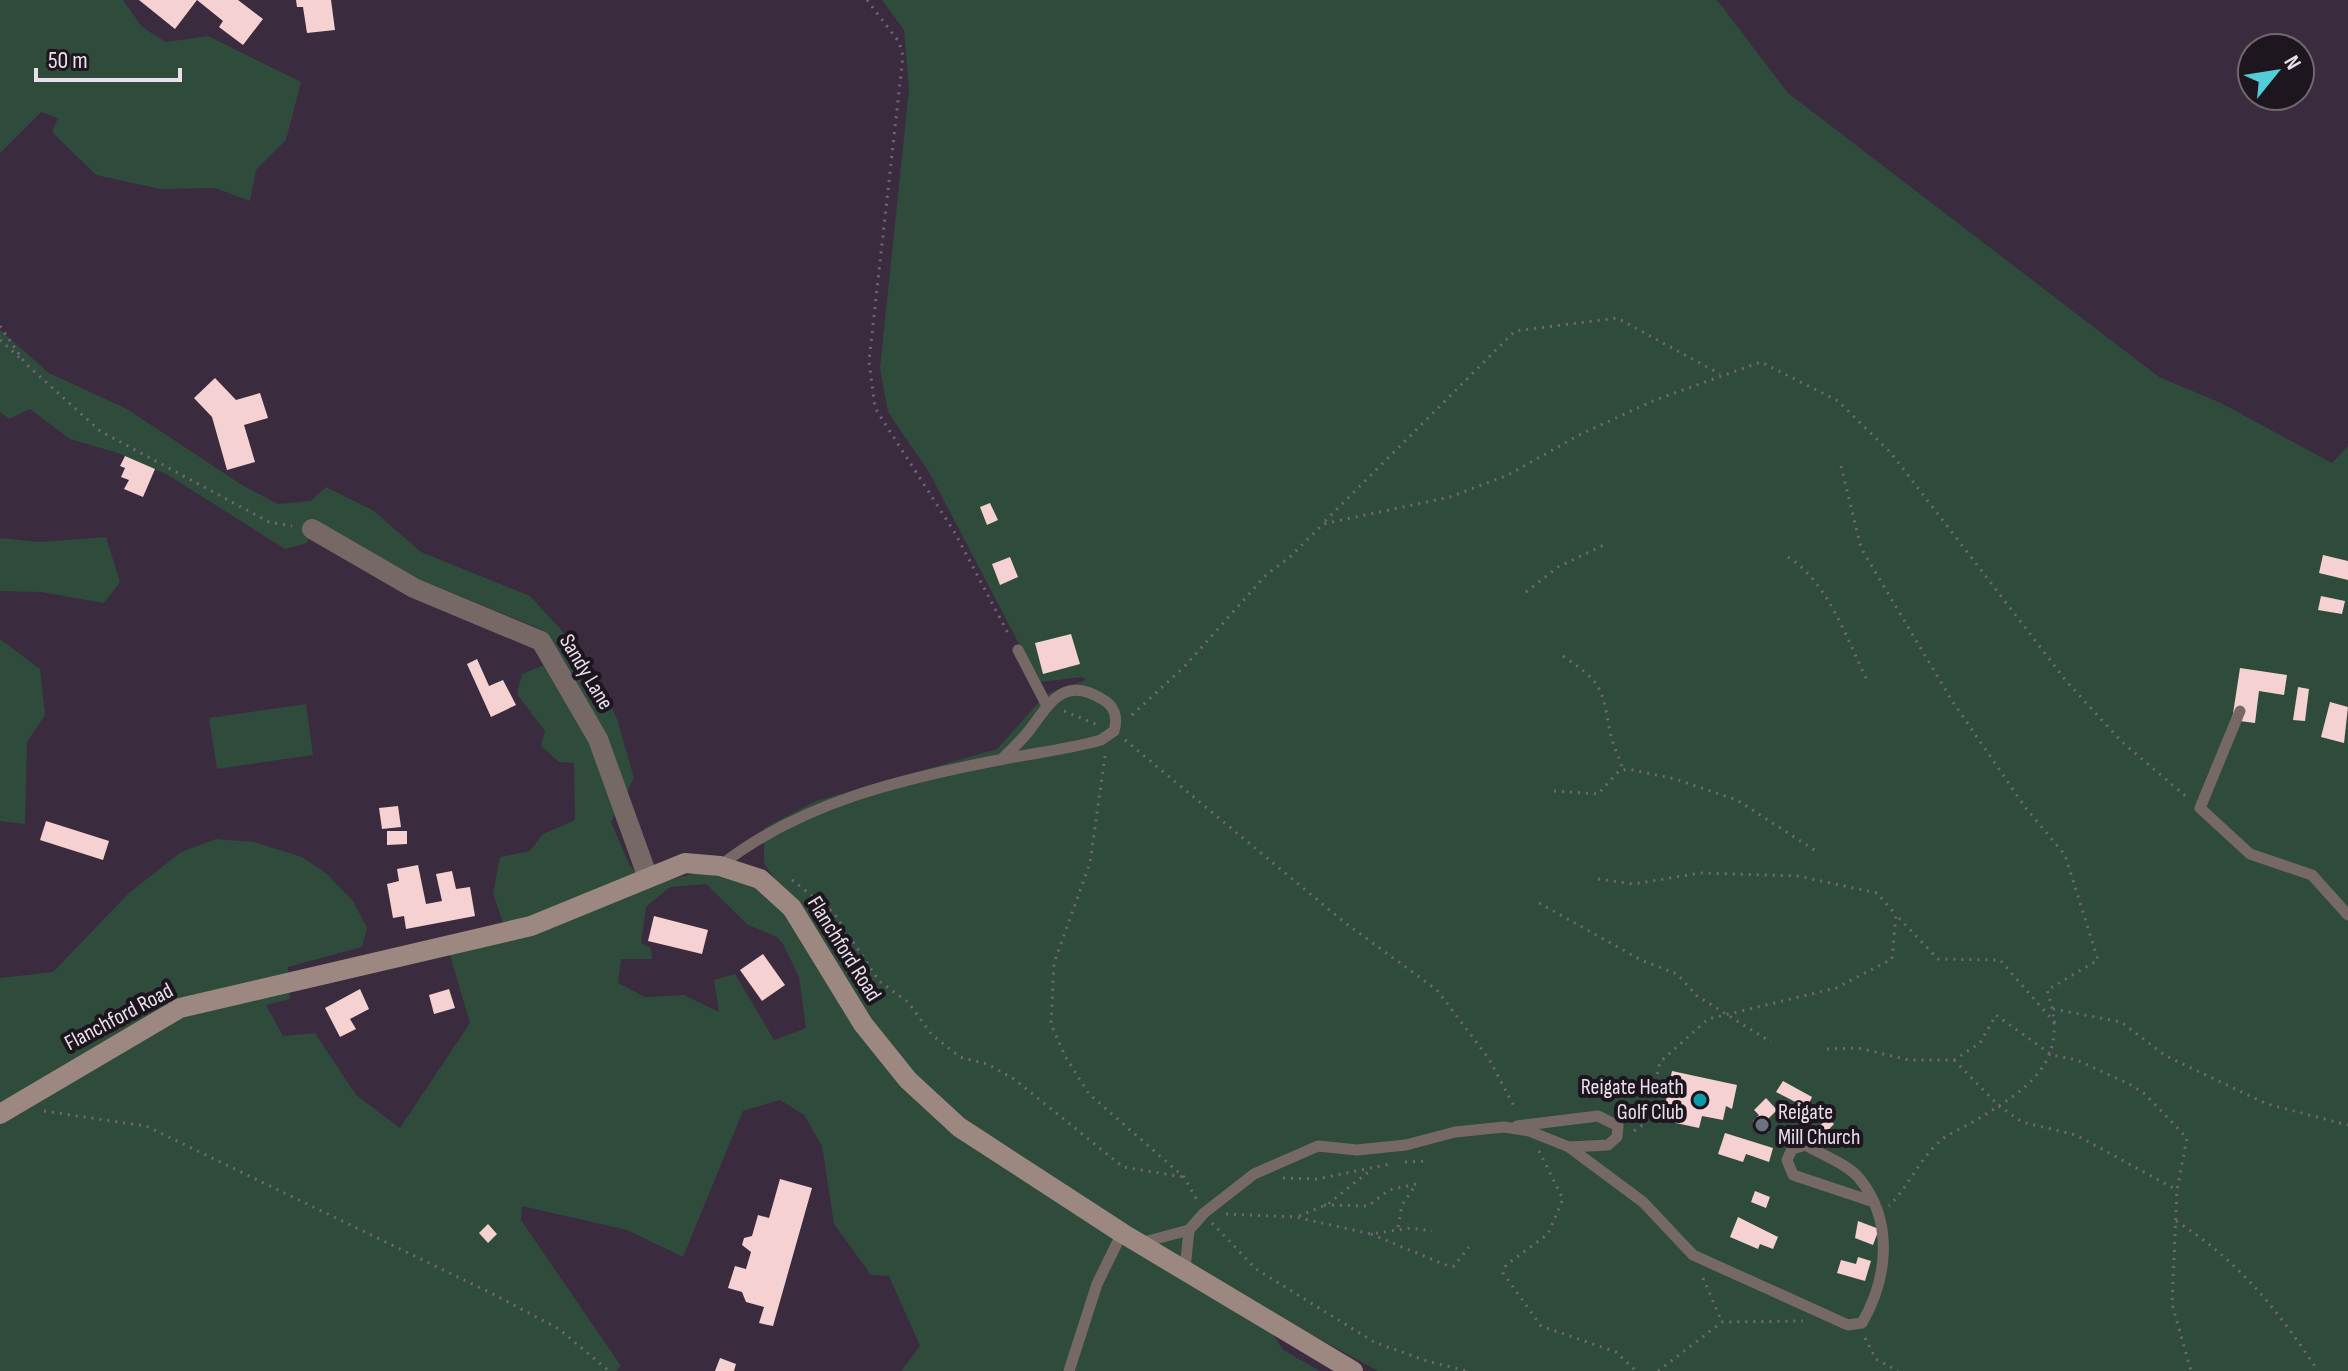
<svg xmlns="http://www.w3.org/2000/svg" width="2348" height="1371" font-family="'Sofia Sans Condensed',sans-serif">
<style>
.green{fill:#2f4b3c;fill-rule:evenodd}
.building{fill:#f5d2d1}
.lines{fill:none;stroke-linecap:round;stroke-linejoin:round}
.path{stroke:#736576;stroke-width:3;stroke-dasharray:2 6;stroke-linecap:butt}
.lane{stroke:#766965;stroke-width:11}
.street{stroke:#766965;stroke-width:20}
.secondary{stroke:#9c8881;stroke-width:20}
.culture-dot{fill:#0f9aa8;stroke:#1e161f;stroke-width:3}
.worship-dot{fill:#6b7280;stroke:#1e161f;stroke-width:3}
.labels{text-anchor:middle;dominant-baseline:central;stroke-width:8;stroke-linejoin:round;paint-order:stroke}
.street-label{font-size:22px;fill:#eae0ec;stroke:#1e161f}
.poi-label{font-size:22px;fill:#eae0ec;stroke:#1e161f;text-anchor:end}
</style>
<rect width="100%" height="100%" fill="#3b2b3e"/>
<!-- green -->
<g class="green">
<polygon points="0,0 123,0 142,27 166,42 208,36 301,82 286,140 256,170 250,201 215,188 160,189 96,175 52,132 58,118 41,112 0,153"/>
<path d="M882,0h835l71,93 371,284 62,26 111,60 16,-17v925h-970l-124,-68 29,47 37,21h-419l19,-25 -31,-70 -18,-1 -37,-51 -12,-78 -18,-31 -24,-15 -37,11 -60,146 -56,-27 -105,-24 -1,14 100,146 -5,5h-616v-393l53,-6 76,-79 52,-41 35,-13 38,3 48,15 25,17 26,27 14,27 -5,19 -74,20 2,32 -24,6 17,31 32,-3 41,62 44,33 70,-105 -21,-71 57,-20 -13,-39 7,-36 30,-6 13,-17 32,-14 -1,-57 -15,-1 -18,-16 4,-15 -28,-37 5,-20 37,-15 -16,-29 -139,-57 -91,-52 -6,22 -22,6 -117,-74 -50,-22 -48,-14 -40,-30 -21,10 -9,-7v-82l49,43 78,36 115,76 36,19 33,-3 15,-14 48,24 47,41 109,44 50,54 19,30 18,39 17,59 -23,44 18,42 17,22 61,-16 48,14 55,48 -46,-69v-35l52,-27 181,-52 49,-55 40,-14 -4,-3 -43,5 -110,-210 -41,-60 -8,-44 29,-279 -5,-59zM706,884l42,41 29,12 6,7 16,33 7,51 -32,12 -39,-66 -21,6 5,32 -35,-17 -39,2 -27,-14 3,-24h31l-1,-11 -10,-5 5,-36 24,-20z"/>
<polygon points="106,537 120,582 104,603 41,592 0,591 0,538 40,542"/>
<polygon points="0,639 40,669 45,715 27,742 25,824 0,821"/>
<polygon points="306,704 313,755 217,769 209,718"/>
</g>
<!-- building -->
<g class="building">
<polygon points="139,0 238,0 263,19 243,45 219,27 223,21 197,0 175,29"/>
<polygon points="296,0 331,0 335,30 307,33 303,7 297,7"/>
<polygon points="215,378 236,400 260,393 268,418 244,425 255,462 227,470 212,417 194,398"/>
<polygon points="125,456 155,469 143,497 124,489 129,480 121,477 125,468 120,466"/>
<polygon points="990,503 998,520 987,525 980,507"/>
<polygon points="2323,555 2348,561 2348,580 2319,573"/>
<polygon points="1010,557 1018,577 1000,585 992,564"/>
<polygon points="2321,596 2345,601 2342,614 2318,610"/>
<polygon points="1071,634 1080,664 1043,674 1035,643"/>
<polygon points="477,659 489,686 503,680 516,705 491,717 467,664"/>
<polygon points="2240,668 2287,675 2284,695 2259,691 2255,723 2232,720"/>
<polygon points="2298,687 2309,689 2305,721 2293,720"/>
<polygon points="2330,702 2348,707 2344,743 2321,737"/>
<polygon points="398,806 401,827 382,829 379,808"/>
<polygon points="46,821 109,841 103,860 40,840"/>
<polygon points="387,831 407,831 407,844 387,845"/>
<polygon points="418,865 426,904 442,901 436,874 452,871 456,889 470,887 475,916 406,929 404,916 393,918 387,884 399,881 397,869"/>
<polygon points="654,916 708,930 702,954 648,941"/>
<polygon points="763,954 785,985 762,1001 740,970"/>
<polygon points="360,989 369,1009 350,1019 356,1029 340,1037 325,1008"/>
<polygon points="449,989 455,1008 434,1014 429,995"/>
<polygon points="1672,1071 1737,1085 1732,1109 1726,1106 1723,1120 1702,1116 1699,1128 1662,1120"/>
<polygon points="1783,1081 1812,1097 1807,1108 1776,1092"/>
<polygon points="1766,1098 1777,1110 1769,1118 1769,1132 1760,1134 1753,1128 1753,1121 1759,1115 1754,1110"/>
<polygon points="1827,1118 1834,1124 1820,1139 1813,1134"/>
<polygon points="1725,1133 1773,1148 1769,1162 1746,1154 1743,1162 1718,1154"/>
<polygon points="780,1179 812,1188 773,1326 759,1323 764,1307 746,1302 742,1292 728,1288 735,1266 746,1269 751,1252 742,1245 744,1238 752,1236 758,1215 769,1218"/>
<polygon points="1755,1191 1770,1197 1766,1208 1751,1202"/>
<polygon points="1738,1217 1778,1237 1773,1249 1760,1244 1758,1249 1730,1237"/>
<polygon points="1858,1221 1879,1229 1873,1245 1855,1238"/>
<polygon points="488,1224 497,1234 488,1243 479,1233"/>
<polygon points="1858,1257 1871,1261 1865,1281 1837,1273 1841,1260 1856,1264"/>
<polygon points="720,1358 736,1364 734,1371 715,1371"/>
</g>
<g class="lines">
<!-- path -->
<g class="path">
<polyline points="867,0 899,42 903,56 869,361 875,408 955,533 1010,637"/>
<polyline points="0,326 25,363 100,431 269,522 292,526"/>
<polyline points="0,340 21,359"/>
<path d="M1841,466l20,82 90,151 74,108 40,48 33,105 -51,30c25,73 -19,99 -76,133 -10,6 -24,11 -32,19 -20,18 -31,45 -50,64"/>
<polyline points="1325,521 1515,331 1617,318 1720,374"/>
<path d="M1788,557c41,26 59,83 80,125"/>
<polyline points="1526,592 1558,567 1608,543"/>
<path d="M1563,656c36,25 39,29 46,71 2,15 10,29 14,43"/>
<polyline points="1064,711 1098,725"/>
<polyline points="1132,715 1184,667 1266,575 1291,556 1323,524 1450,497 1508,475 1581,434 1655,400 1761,362 1838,401 1891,453 2067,682 2122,742 2189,799"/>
<polyline points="1125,740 1344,922 1437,990 1489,1059 1516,1110"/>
<polyline points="1105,756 1090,863 1054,963 1051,1024 1065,1056 1089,1094 1184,1177 1197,1200"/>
<polyline points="1554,791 1598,794 1619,771 1628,769 1675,779 1737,800 1819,853"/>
<polyline points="1598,879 1634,884 1700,873 1798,876 1877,893 1896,915"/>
<polyline points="792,880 834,913 879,981 908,1002 932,1035 960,1057 987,1064 1014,1079 1123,1167 1184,1177"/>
<polyline points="1539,903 1641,960 1677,974 1697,996 1771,1042"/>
<polyline points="2053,1009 2121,1022 2166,1056 2267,1104 2348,1125"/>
<polyline points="1827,1049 1858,1048 1909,1060 1954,1060 1980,1043 1996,1015 2052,1055 2077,1060 2131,1085 2145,1094 2187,1138 2177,1190 2172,1304 2191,1371"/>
<polyline points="1954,1060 1999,1106 2022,1122 2076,1135 2177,1190"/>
<polyline points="44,1111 146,1126 491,1293 559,1329 609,1371"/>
<polyline points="1634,1131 1644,1124 1650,1107 1660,1062 1708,1019 1836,988 1892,959 1896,915 1938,959 2000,960 2056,1024"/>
<polyline points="1539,1151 1563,1199 1548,1234 1506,1265 1503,1273 1541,1326 1616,1352 1636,1371"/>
<polyline points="1405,1162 1429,1161"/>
<polyline points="1283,1178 1317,1179 1390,1164"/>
<polyline points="1324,1205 1368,1206 1389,1190 1416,1184"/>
<polyline points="1226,1214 1295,1217 1371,1234 1411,1228 1432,1231"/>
<polyline points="1299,1216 1328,1204 1372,1169"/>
<path d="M2176,1221c63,40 101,88 142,150"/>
<polyline points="1212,1223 1256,1269 1374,1342 1427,1361 1467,1371"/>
<polyline points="1398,1227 1402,1205 1416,1184"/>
<polyline points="1371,1234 1448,1266 1454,1266 1469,1247"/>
<polyline points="1703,1278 1722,1322"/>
<polyline points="1865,1338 1876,1359 1898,1371"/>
<polyline points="1658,1371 1722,1322 1803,1321"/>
</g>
<!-- lane -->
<g class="lane">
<polyline points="1018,650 1046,704"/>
<polyline points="2240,711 2200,808 2250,854 2312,875 2348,915"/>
<path d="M720,866c81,-64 184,-88 284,-107 32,-6 65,-10 97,-19l13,-9c4,-13 1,-25 -12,-32 -40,-24 -53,6 -74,33 -8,10 -18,19 -27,28"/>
<polyline points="1517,1126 1598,1116 1618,1126 1617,1137 1608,1145 1570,1147"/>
<path d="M1140,1243l49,-13 15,-17 50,-39 64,-28 39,4 49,-5 49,-13 49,-5 25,4 40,16 74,55 50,53 155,70 14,-2c26,-45 32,-102 -3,-145 -12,-14 -37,-23 -53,-33l-14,4 -5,11 6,15 78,26"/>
<polyline points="1185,1269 1189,1230"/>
<polyline points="1069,1371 1097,1284 1122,1233"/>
</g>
<!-- street -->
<polyline class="street" points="312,529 414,588 541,641 598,739 647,875"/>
<!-- secondary -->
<polyline class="secondary" points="0,1114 180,1008 531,926 685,863 720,866 760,879 792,908 863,1024 908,1080 959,1127 1122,1233 1353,1371"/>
</g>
<!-- markers -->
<circle class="culture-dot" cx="1700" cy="1100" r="8"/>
<circle class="worship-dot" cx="1762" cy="1125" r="8"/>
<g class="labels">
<!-- street labels -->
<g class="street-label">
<text transform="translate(586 672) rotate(59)">Sandy Lane</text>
<text transform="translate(844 949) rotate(58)">Flanchford Road</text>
<text transform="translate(119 1017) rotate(-28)">Flanchford Road</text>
</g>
<!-- poi labels -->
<g class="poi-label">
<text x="1684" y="1087">Reigate Heath<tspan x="1684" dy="25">Golf Club</tspan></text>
<text x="1778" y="1112" text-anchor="start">Reigate<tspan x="1778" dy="25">Mill Church</tspan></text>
</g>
</g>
<!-- north arrow -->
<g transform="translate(2276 72) rotate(60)"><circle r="38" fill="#1e161f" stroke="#706771" stroke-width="2"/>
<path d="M0-6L14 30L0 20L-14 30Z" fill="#52ccd6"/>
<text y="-12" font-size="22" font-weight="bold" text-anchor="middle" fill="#eae0ec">N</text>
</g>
<!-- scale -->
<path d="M36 68v12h144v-12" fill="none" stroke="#eae0ec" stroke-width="4"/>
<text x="48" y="68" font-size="24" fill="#eae0ec" stroke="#1e161f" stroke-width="6" paint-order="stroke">50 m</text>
</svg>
